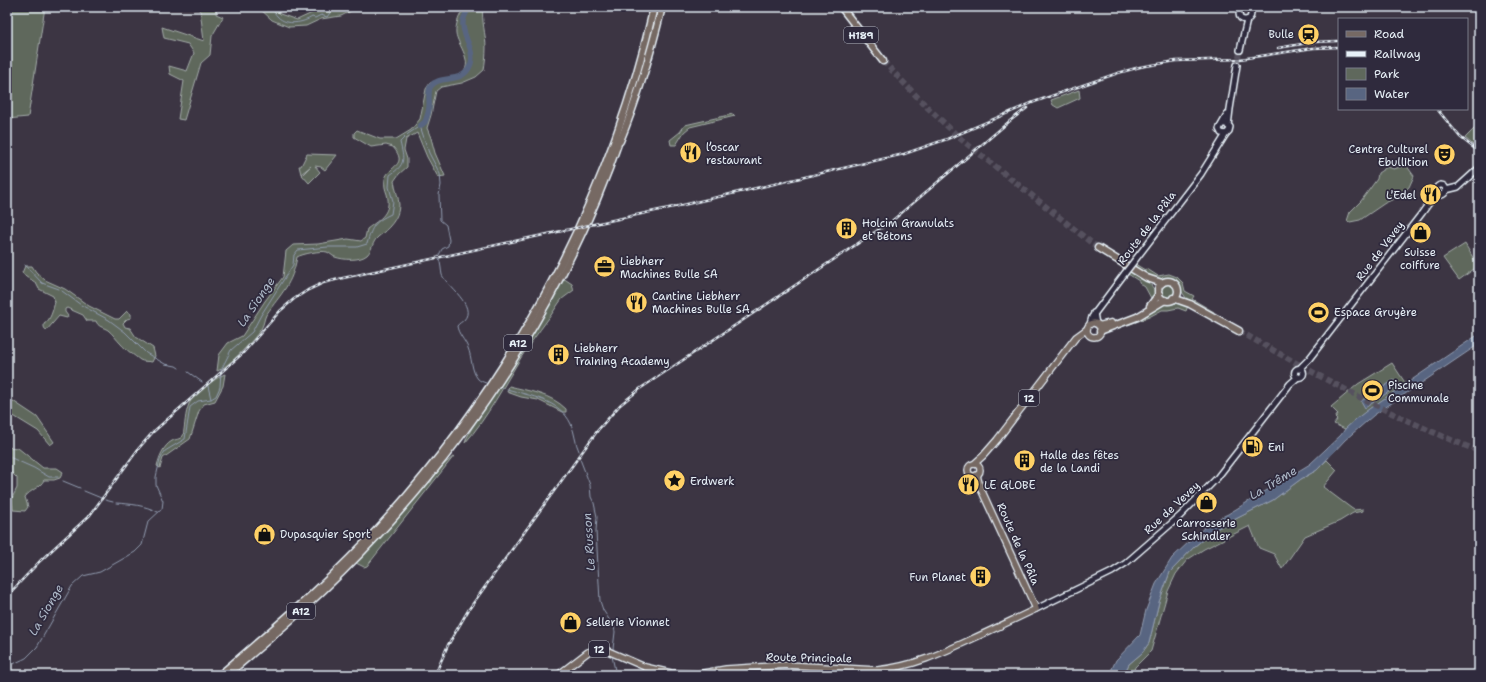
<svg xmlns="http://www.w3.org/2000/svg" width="1486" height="682" font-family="'Shantell Sans',sans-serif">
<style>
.green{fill:#5f685c;stroke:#a4acaa}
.water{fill:#586581;stroke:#929db1}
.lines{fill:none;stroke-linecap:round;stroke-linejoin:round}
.stream{stroke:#929db1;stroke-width:1}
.river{stroke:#586581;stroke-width:5.5}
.secondary-tunnel{stroke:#56515e;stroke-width:5;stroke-dasharray:5 2.5;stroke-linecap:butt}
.highway-tunnel{stroke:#56515e;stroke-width:6;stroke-dasharray:6 3;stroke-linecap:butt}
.secondary-casing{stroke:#e8f1f8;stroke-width:8}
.primary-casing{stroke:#e8f1f8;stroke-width:8}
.highway-casing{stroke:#e8f1f8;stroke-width:9}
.secondary{stroke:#2f2a3d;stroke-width:5}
.primary{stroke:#766964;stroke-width:5.5}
.highway{stroke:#766964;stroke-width:6}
.rail-casing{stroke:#e8f1f8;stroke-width:2.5}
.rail{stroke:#2f2a3d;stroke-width:1;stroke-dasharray:3;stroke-linecap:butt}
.secondary-bridge-casing{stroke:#e8f1f8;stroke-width:8;stroke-linecap:butt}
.secondary-bridge{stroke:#2f2a3d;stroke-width:5}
.labels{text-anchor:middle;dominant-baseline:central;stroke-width:3.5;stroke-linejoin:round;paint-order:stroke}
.shield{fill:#2f2a3d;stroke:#b0b5c0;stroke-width:1}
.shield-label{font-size:10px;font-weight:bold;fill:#e8f1f8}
.poi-label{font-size:11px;fill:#e8f1f8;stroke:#2f2a3d;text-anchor:start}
.street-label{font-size:11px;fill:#e8f1f8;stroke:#2f2a3d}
.water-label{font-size:12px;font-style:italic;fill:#aeb9c8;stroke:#2f2a3d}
</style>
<rect width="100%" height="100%" fill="#3c3543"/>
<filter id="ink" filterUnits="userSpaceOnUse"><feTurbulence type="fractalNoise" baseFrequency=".025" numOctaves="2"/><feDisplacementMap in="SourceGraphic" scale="8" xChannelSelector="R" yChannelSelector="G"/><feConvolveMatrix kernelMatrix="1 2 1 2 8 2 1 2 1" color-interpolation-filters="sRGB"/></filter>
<g filter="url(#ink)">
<!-- green -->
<g class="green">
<polygon points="7,7 45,7 28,117 7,119"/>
<polygon points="186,7 217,7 216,14 223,17 212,36 210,55 201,63 184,120 178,119 184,81 170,74 169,66 187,71 194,53 188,44 164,38 162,27 204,41 200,10"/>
<polygon points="258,7 275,7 280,14 297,20 325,7 359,7 341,16 321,19 306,26 289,27 272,20"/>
<path d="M464,7h19c-2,14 3,27 3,41 0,7 -1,15 -2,22l-8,7 -14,6 -21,4 -5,4 -5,24 -4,13 4,10 4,15 10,23 -7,1 -11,-20 -10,-24 -11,6 -2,11 3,9v8l-8,7 -5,7c1,8 5,17 5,24 0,14 -11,24 -21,32 -6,5 -5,12 -11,18 -7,6 -24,5 -32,2 -3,-1 -5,-4 -8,-5 -6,-2 -25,2 -30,5 -5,28 -15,35 -31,58 -2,4 -2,8 -4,12 -5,10 -34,41 -45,44l2,-16 9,-12 14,-7 23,-35 18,-24 3,-26 7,-6 25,-1 30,-5 13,2 4,-3 2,-9c13,-10 25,-16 20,-35 -2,-5 -3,-9 -2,-15 4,-14 24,-13 8,-32l-7,-2 -15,2 -17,-10v-4l3,-3 23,9h16l15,-9 9,-11 6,-30 4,-6c6,-2 28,-5 30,-7 16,-13 -3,-31 -4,-43 -1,-9 4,-18 8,-26z"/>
<polygon points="1079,90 1080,98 1058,108 1053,105 1051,100"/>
<polygon points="733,114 735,116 690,127 684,132 676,145 671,145 670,140 680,132 685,125"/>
<polygon points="1479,115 1479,150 1465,138 1476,127"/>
<polygon points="307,154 337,155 325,170 321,167 315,166 320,172 309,183 302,175 311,166 301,174 299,166 301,166"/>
<polygon points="1406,165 1414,176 1409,187 1396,198 1385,203 1360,220 1350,222 1347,221 1350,212 1361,201 1377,179 1378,173 1387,167 1394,169"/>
<polygon points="1465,244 1478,266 1459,280 1443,258"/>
<polygon points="1135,264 1145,270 1147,269 1158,276 1169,274 1177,277 1183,283 1185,291 1194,296 1192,299 1214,312 1212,314 1186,298 1174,280 1170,278 1159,280 1151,277 1133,267"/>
<path d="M25,266h7l4,6 9,8 20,9 24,17 26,13h4l8,-8 4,3v4l-4,1 -4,4 2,4 5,1 6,9 17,11 2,8 -3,6c-3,-1 -9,0 -12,-2 -5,-4 -15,-11 -19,-16 -5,-5 -8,-10 -13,-14 -5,-3 -10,-3 -12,-9h-9l-4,-6 -16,-7 -2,1v3l3,4 -1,2 -8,-2 -13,15 -2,-4v-3c7,-4 9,-15 11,-22l-2,-6 -14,-7 -3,-6 -14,-10z"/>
<path d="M1130,271c9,6 23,11 26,23l-4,6 -7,-13 -6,-4v-2l-11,-7z"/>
<path d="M563,278l9,6 2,6 -12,9 -3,4c-11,18 -26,35 -37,53 -18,29 -34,61 -57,87 2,-11 39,-67 48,-75v-2l20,-32z"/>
<circle cx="1168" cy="290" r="8"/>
<polygon points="1174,302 1188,306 1186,311 1178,308 1168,310 1162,310 1149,317 1128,325 1127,323 1164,303"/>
<polygon points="1392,363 1406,384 1369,409 1345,429 1334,424 1337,420 1335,418 1338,414 1331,407 1358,384"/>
<path d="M225,374l-2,12 -8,15 -11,3 -5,7 -9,28 -27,19 -3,10 -3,-2c2,-8 6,-20 15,-25 4,-2 7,-1 11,-5 2,-10 2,-23 6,-32 4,-9 26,-26 36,-30z"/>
<path d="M509,386c20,5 42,8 57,23v3h-4l-24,-12 -17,-3 -14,-5z"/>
<polygon points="7,397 37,417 54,442 50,445 38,431 7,412"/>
<path d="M7,447l11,1 25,20h14l6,4 -3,6 -6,2h-10c-4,8 -14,10 -19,17l3,10 -3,4 -12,-1 -1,-12 5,-10v-10l-5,-5 -5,-1z"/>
<polygon points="454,456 367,566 364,567 356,563 383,535 428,483 431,482 433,477 441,467"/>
<polygon points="1327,460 1337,470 1323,487 1351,508 1354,510 1363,509 1363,511 1353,513 1340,521 1305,536 1282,569 1274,554 1259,548 1250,526 1204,549 1187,560 1176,574 1168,591 1151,651 1135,667 1132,675 1126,675 1127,668 1129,664 1142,653 1149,643 1159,602 1170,572 1195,546 1216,529 1273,500 1301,479 1317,470"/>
</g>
<!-- water -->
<g class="water">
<polygon points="1479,334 1479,344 1374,415 1345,440 1317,470 1301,479 1273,500 1216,529 1195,546 1170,572 1159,602 1149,643 1142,653 1129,664 1127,668 1125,675 1109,675 1116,660 1140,635 1146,610 1156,584 1172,558 1209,523 1228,514 1310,464 1341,435 1345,429 1356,419 1369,409"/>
<polygon points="1394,380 1398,386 1378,399 1374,393"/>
<polygon points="1372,394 1377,400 1365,408 1361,401"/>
</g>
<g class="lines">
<!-- stream -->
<g class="stream">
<path d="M270,7c3,3 5,7 8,10 9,9 25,6 34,0l3,1 6,-3 6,2 7,-10"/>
<path d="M439,259c2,5 2,11 3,16 5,11 35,31 22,45 -2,2 -5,3 -7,6 1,8 8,14 11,22 4,9 3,23 10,31 2,2 5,3 8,4"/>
<polyline points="25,265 42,283 59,289"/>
<polyline points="62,291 81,305 109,320 125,332 146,353 165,364 176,366 179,368"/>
<polyline points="188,372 202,382"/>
<polyline points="208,386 211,399"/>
<polyline points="500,387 503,388"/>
<path d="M507,389c23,7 53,11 64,35 4,9 4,19 8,27"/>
<polyline points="7,456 34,468 49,477 58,477"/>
<polyline points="580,459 590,485 591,497 594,503 597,517 596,531 600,601 603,610 612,624"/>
<polyline points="63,481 80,488"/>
<polyline points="84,491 101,498"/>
<polyline points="105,500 113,502"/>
<path d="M116,503c15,1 28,2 42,9"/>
<polyline points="613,649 615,632 614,626"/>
<polyline points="612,656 616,675"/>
<polyline points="10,666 10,675"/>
<path d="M7,667l19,-9 11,-11 35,-61 11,-10 17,-4 35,-20 7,-7 6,-23 14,-13 1,-8 -7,-16v-8l4,-17 5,-9 20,-12 5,-32 8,-6 13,-2 5,-3 4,-9 1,-17 10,-20 21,-18 9,-17 32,-50 1,-10 4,-5 30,-3h29l10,-3c5,-18 7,-22 24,-30l2,-13 -4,-14 1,-12c16,-11 14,-15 10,-33l8,-8 12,-8 9,27 11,21 1,11 -2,10 1,25 6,5 3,15 -1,6 -6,3 -3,6"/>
</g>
<!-- river -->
<path class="river" d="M420,126l5,-4c2,-5 4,-10 4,-15 1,-6 -2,-16 2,-21 9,-12 31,-1 39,-20 7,-16 -9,-29 -7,-45 1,-4 4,-10 6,-14"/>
<!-- secondary-tunnel -->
<polyline class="secondary-tunnel" points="1237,65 1240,50"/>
<!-- highway-tunnel -->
<g class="highway-tunnel">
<polyline points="883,61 926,106 962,140 1098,248"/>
<path d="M1239,331c78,44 156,88 240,120"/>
</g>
<defs>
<g id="secondary">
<circle cx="1245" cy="14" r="6"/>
<polyline points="1240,50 1247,20"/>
<polyline points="1223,124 1227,124 1230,127 1229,131 1226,134 1221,133 1219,129 1227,115"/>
<polyline points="1228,126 1230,109 1237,65"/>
<circle cx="1441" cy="190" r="5"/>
<polyline points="1446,190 1458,187 1479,168"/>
<polyline points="1135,260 1201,174 1226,134"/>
<polyline points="1094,313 1096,324"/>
<polyline points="1090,324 1092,317 1125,273"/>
<circle cx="1299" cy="373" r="4.5"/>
<polyline points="1299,369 1309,359 1422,213 1437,192"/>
<polyline points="1036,609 1112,572 1126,563 1180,516 1217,478 1290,384 1298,377"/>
</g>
<g id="primary">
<circle cx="1094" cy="330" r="7"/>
<polyline points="974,464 983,456 997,440 1076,337 1087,329"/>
<circle cx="974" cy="470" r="6"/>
<path d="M558,675l30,-23 13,-4 44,19 26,6 27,1 28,-5 61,-4 90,5c35,-3 65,-17 95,-31 22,-10 43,-20 64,-30l-56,-122 -3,-12"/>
</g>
<g id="highway">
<polyline points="841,7 883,61"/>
<path d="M620,141c18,-43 31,-89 42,-134"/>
<polyline points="1098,248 1147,278 1162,283"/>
<circle cx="1168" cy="291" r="10"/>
<polyline points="1173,298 1190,304 1239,331"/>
<polyline points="1150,306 1159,294"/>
<polyline points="1099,326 1111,323"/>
<polyline points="1100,331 1137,317 1165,300"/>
<path d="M220,675c57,-49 114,-97 164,-153 132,-146 226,-324 270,-515"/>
<path d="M227,675c52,-44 103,-88 149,-138 107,-114 194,-252 244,-399"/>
</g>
</defs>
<!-- secondary casing -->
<use href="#secondary" class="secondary-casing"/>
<!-- primary casing -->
<use href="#primary" class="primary-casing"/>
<!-- highway casing -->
<use href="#highway" class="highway-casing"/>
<!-- secondary -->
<use href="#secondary" class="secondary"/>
<!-- primary -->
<use href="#primary" class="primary"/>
<!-- highway -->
<use href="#highway" class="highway"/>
<defs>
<g id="rail">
<polyline points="1278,48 1314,42 1337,41"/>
<polyline points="1437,109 1460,137 1479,152"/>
<polyline points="7,596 40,561 90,515 139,448 153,432 243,353 280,311 294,299 308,290 323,283 343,278 683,205 904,154 947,139 1034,102 1118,73 1140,67 1176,61 1240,59 1313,48 1339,47"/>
<polyline points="435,675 448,645 469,609 598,430 620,405 641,388 893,220 1011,120 1027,108"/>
</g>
</defs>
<!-- rail casing -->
<use href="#rail" class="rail-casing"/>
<!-- rail -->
<use href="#rail" class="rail"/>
<defs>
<polyline id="secondary-bridge" points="1125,273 1135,260"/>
</defs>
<!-- secondary-bridge casing -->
<use href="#secondary-bridge" class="secondary-bridge-casing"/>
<!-- secondary-bridge -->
<use href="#secondary-bridge" class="secondary-bridge"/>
</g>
</g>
<!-- icons -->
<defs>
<symbol id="station-disc" viewBox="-11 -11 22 22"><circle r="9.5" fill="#ffd166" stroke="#2f2a3d"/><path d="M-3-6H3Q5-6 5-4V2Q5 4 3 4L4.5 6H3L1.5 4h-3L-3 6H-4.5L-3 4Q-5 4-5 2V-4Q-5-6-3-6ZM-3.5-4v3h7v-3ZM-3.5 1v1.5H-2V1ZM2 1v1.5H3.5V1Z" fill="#111"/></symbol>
<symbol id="restaurant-disc" viewBox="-11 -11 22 22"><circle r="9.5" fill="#ffd166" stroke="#2f2a3d"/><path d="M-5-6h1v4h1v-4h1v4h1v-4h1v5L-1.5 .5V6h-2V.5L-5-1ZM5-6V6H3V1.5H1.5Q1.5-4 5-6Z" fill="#111"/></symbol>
<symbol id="theatre-disc" viewBox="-11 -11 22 22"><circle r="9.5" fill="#ffd166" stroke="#2f2a3d"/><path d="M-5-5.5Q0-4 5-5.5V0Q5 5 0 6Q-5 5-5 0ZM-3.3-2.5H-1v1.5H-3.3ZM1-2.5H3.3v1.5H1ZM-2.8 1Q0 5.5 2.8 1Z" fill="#111"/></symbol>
<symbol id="building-disc" viewBox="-11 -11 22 22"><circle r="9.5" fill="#ffd166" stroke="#2f2a3d"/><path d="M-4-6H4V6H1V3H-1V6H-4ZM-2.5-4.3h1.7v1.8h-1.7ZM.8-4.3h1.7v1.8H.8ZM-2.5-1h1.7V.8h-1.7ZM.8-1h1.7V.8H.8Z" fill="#111"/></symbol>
<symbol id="shop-disc" viewBox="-11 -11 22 22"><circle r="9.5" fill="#ffd166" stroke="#2f2a3d"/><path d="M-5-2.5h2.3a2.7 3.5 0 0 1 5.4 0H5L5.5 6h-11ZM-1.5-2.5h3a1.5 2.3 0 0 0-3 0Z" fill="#111"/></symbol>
<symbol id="office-disc" viewBox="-11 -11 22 22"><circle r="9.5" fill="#ffd166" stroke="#2f2a3d"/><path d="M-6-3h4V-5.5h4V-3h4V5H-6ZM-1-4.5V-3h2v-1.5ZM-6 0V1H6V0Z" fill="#111"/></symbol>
<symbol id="stadium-disc" viewBox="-11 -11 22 22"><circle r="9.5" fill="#ffd166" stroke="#2f2a3d"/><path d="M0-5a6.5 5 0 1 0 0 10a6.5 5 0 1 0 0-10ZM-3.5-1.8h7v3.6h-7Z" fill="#111"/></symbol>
<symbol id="fuel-disc" viewBox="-11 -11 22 22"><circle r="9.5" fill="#ffd166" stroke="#2f2a3d"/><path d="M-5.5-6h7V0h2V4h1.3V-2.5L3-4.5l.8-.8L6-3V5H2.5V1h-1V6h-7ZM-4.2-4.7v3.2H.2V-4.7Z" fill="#111"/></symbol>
<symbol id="sight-disc" viewBox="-11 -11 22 22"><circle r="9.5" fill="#ffd166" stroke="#2f2a3d"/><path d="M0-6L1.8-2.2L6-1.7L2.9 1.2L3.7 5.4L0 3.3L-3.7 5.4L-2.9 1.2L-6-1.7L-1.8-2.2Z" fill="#111"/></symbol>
</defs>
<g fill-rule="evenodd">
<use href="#station-disc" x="1296" y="22" width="25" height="25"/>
<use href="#restaurant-disc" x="678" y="140" width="25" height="25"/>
<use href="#theatre-disc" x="1432" y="142" width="25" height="25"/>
<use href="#restaurant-disc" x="1418" y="182" width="25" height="25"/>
<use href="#building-disc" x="834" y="216" width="25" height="25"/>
<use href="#shop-disc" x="1408" y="220" width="25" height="25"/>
<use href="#office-disc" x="592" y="254" width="25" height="25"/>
<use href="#restaurant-disc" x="624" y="290" width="25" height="25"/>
<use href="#stadium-disc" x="1306" y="300" width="25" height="25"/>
<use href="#building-disc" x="546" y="342" width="25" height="25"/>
<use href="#stadium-disc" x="1360" y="378" width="25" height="25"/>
<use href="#fuel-disc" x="1240" y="434" width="25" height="25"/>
<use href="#building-disc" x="1012" y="448" width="25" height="25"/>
<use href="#sight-disc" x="662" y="468" width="25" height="25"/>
<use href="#restaurant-disc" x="956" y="472" width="25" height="25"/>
<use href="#shop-disc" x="1194" y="490" width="25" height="25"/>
<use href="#shop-disc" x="252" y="522" width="25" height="25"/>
<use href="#building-disc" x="968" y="564" width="25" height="25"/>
<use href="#shop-disc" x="558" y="610" width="25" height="25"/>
</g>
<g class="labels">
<!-- shield labels -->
<g class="shield">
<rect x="844" y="27" width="34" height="16" rx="3"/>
<rect x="504" y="335" width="28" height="16" rx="3"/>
<rect x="1019" y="390" width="20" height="16" rx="3"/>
<rect x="287" y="603" width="28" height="16" rx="3"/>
<rect x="589" y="641" width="20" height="16" rx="3"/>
</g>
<g class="shield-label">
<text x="861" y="35">H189</text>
<text x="518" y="343">A12</text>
<text x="1029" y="398">12</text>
<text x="301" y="611">A12</text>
<text x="599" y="649">12</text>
</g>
<!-- poi labels -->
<g class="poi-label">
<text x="1294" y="34" text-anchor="end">Bulle</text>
<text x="706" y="147">l’oscar<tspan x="706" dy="13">restaurant</tspan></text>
<text x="1428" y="149" text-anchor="end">Centre Culturel<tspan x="1428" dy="13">Ebullition</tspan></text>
<text x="1416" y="195" text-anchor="end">L'Edel</text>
<text x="862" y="223">Holcim Granulats<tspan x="862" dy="13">et Bétons</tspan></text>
<text x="1420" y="252" text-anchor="middle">Suisse<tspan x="1420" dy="13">coiffure</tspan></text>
<text x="620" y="261">Liebherr<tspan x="620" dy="13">Machines Bulle SA</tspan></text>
<text x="652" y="296">Cantine Liebherr<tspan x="652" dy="13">Machines Bulle SA</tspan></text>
<text x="1334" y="312">Espace Gruyère</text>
<text x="574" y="348">Liebherr<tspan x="574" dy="13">Training Academy</tspan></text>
<text x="1388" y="385">Piscine<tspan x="1388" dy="13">Communale</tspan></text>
<text x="1268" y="447">Eni</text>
<text x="1040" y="455">Halle des fêtes<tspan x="1040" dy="13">de la Landi</tspan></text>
<text x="690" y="481">Erdwerk</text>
<text x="984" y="485">LE GLOBE</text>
<text x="1206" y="523" text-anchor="middle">Carrosserie<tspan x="1206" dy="13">Schindler</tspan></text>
<text x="280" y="534">Dupasquier Sport</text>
<text x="966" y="577" text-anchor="end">Fun Planet</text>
<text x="586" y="622">Sellerie Vionnet</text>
</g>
<!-- street labels -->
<g class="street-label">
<text transform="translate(1147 228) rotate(-53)">Route de la Pâla</text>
<text transform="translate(1380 251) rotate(-53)">Rue de Vevey</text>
<text transform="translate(1172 508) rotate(-43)">Rue de Vevey</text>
<text transform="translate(1018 544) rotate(66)">Route de la Pâla</text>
<text transform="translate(809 658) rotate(1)">Route Principale</text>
</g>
<!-- water labels -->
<g class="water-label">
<text transform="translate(256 302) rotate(-56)">La Sionge</text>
<text transform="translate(1273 483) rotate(-31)">La Trême</text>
<text transform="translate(589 542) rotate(-94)">Le Russon</text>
<text transform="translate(46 610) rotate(-60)">La Sionge</text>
</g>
</g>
<!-- margin -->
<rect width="1486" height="682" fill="none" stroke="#2f2a3d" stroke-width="24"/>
<rect x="12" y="12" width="1462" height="658" fill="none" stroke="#e8f1f8" stroke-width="1.5" filter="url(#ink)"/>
<!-- legend -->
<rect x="1338" y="18" width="130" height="92" fill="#2f2a3d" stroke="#797a88"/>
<rect x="1346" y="31" width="20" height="6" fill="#766964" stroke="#797a88"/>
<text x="1374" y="38" font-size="12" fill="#e8f1f8">Road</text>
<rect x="1346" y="51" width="20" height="6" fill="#e8f1f8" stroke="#797a88"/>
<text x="1374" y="58" font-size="12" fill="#e8f1f8">Railway</text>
<rect x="1346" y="68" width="20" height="12" fill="#5f685c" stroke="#797a88"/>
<text x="1374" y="78" font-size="12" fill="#e8f1f8">Park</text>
<rect x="1346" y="88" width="20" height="12" fill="#586581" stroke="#797a88"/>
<text x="1374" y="98" font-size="12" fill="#e8f1f8">Water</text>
</svg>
